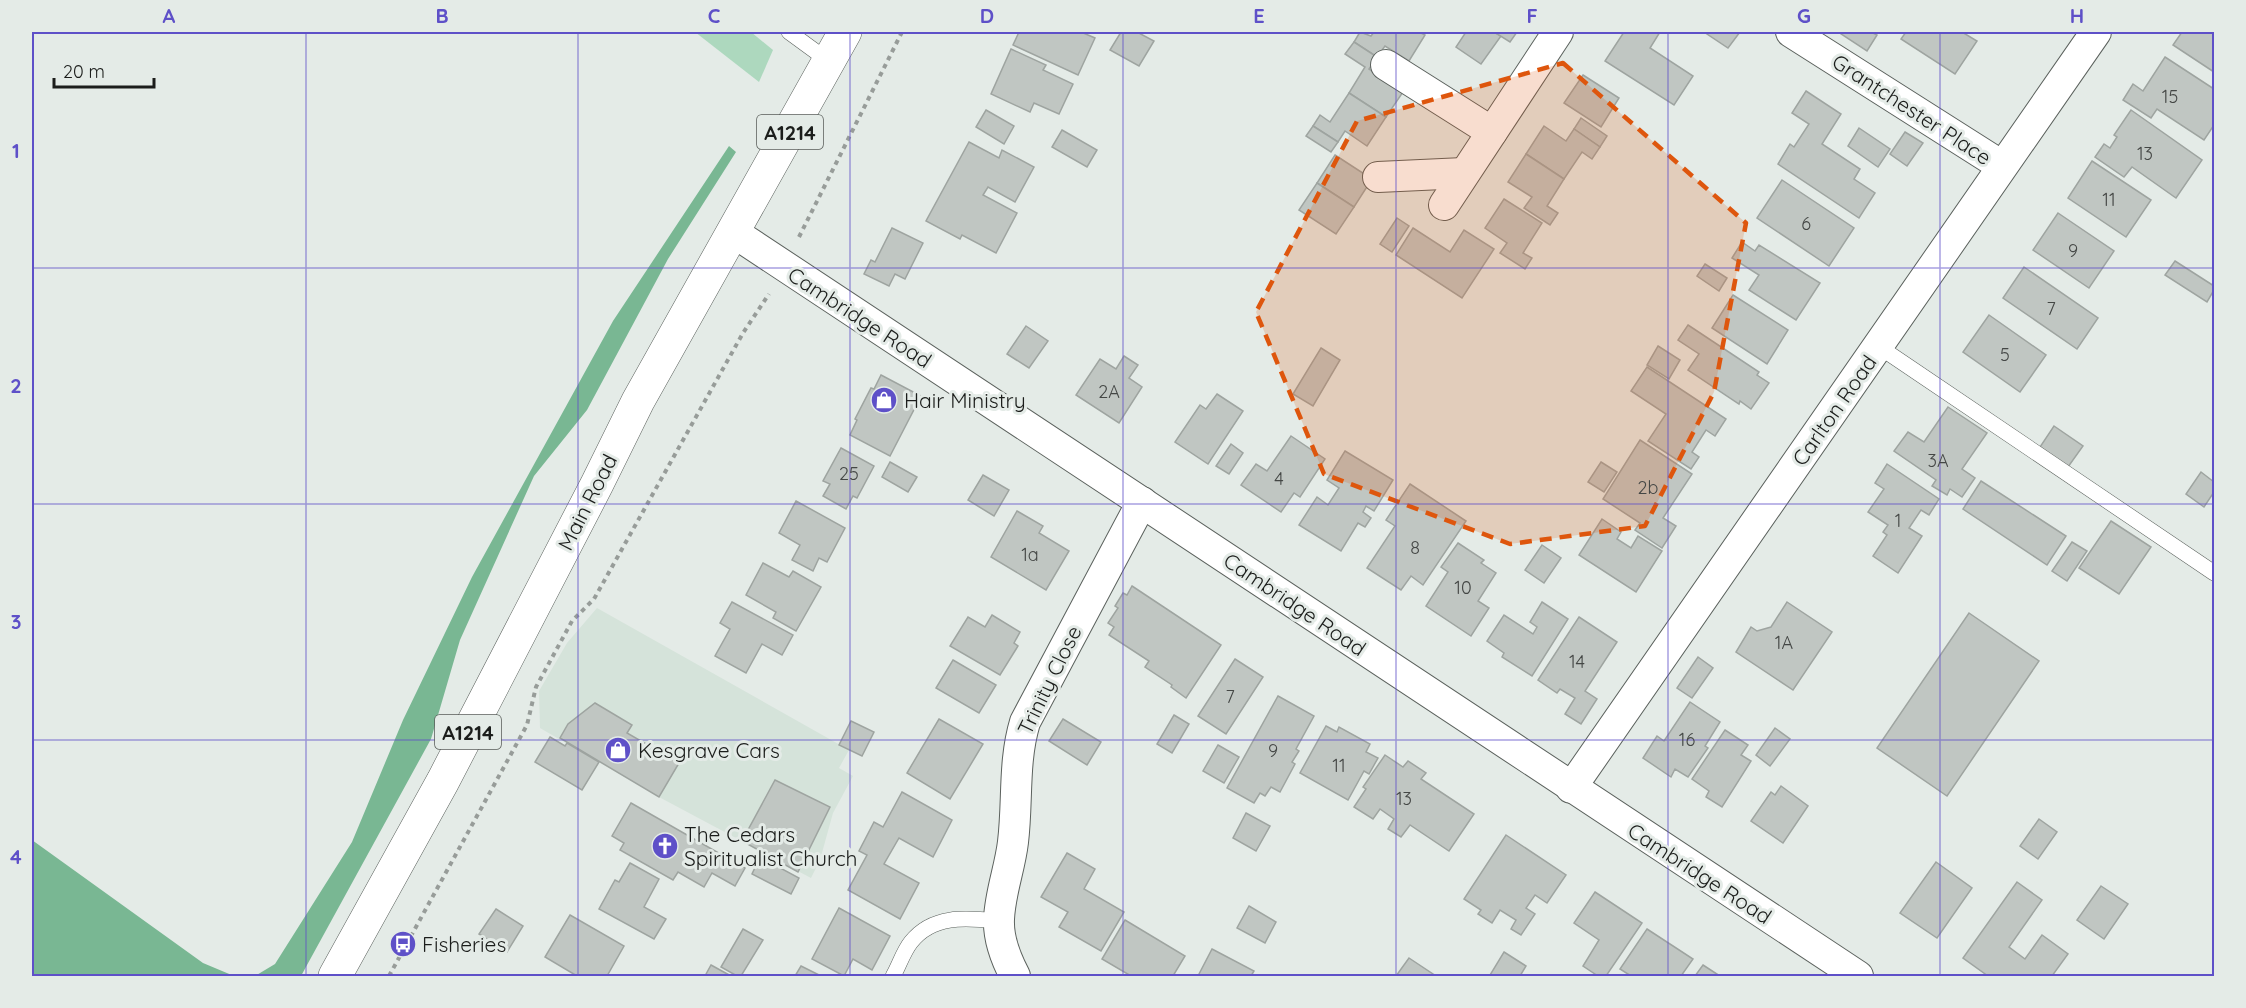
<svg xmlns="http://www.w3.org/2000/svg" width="2246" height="1008" font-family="Quicksand,sans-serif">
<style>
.built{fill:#d5e3da}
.green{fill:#add8be}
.forest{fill:#79b793}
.building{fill:#c0c6c2;stroke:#9ea4a0;stroke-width:1.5}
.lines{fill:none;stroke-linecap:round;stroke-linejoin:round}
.lane-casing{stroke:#5b615d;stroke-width:16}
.street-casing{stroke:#5b615d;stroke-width:32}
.primary-casing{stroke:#5b615d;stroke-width:34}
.path{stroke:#979c99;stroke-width:4;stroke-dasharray:4.5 4.5;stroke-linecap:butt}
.lane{stroke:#fff;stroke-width:15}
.street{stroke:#fff;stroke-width:30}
.primary{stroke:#fff;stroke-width:33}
.marked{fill:#de560d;fill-opacity:0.2;stroke:#de560d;stroke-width:4.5;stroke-dasharray:12 8;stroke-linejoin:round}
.grid{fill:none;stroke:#5e50c8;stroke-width:1.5;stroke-opacity:0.55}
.labels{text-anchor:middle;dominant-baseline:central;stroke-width:6;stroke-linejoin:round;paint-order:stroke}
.number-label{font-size:18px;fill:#444745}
.shield{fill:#e4ebe7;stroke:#575b58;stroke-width:1.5}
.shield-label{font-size:20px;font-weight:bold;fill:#1b1d1b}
.street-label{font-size:21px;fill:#1b1d1b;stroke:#e4ebe7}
.poi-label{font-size:21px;fill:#1b1d1b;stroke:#e4ebe7;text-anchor:start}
.neatline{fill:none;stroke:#5e50c8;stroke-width:2}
.grid-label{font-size:20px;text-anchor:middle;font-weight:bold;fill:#5e50c8}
</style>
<rect width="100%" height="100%" fill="#e4ebe7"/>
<!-- built -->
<polygon class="built" points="597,608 849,750 839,768 853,776 833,813 820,860 811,878 659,797 540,728 539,691 567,643"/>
<!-- green -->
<polygon class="green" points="695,32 751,32 773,50 759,82"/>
<!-- forest -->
<g class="forest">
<polygon points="729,146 736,152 668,259 587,410 534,476 460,640 431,739 301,976 255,976 275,964 352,842 403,720 472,577 613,321"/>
<polygon points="32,840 203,963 234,976 32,976"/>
</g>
<!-- building -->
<g class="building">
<polygon points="1019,32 1081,32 1095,38 1078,75 1013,45"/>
<polygon points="1121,32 1137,32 1154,41 1139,66 1110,50"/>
<polygon points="1360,32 1371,36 1374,32 1419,32 1425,35 1409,61 1385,46 1377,57 1354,42"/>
<polygon points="1466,32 1494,32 1501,36 1481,64 1456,47"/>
<polygon points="1494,32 1517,32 1510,42"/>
<polygon points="1624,32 1660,32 1650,48 1693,76 1674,105 1605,61"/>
<polygon points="1704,32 1740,32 1728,48"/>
<polygon points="1843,32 1871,32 1877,35 1867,51 1841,34"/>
<polygon points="1906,32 1962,32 1977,41 1955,74 1901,39"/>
<polygon points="2182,32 2214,32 2214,72 2173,45"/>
<polygon points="1354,42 1377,57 1369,69 1403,92 1386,117 1349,93 1365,67 1345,54"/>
<polygon points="1011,49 1046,65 1043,70 1073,84 1059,114 1034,103 1030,112 991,94"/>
<polygon points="2165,57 2214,89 2214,125 2204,140 2157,109 2151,118 2123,100 2133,84 2143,91"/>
<polygon points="1583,75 1619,98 1601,127 1564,103"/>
<polygon points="1806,91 1841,114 1822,144 1860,169 1854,179 1875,193 1859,218 1778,164 1790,144 1794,147 1809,124 1792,113"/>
<polygon points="1349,93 1386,117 1367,146 1345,131 1338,142 1313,126 1320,115 1330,122"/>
<polygon points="986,110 1014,126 1004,144 976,127"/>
<polygon points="2131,110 2202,160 2176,198 2132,167 2124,177 2095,157 2104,144 2110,148 2117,137 2114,135"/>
<polygon points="1581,118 1607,136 1600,147 1574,129"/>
<polygon points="1313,126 1338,142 1331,152 1306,136"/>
<polygon points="1544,126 1566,141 1574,129 1600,147 1592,159 1582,152 1564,179 1526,154"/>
<polygon points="1859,128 1890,149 1878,167 1848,146"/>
<polygon points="1062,130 1097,150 1087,167 1052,147"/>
<polygon points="1905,132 1923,143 1907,166 1890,154"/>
<polygon points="969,142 999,158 1002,150 1034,167 1015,202 988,187 983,195 1017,213 996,253 962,235 960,239 926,221"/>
<polygon points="1526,154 1564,179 1547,206 1558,213 1550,225 1524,208 1532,197 1508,182"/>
<polygon points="1335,155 1372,179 1354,207 1317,183"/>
<polygon points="2092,161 2151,200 2126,237 2068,198"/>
<polygon points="1782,180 1854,228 1829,266 1757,218"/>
<polygon points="1317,183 1354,207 1336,234 1299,210"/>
<polygon points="1504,199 1542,223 1523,253 1532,258 1525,269 1500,253 1507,243 1485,228"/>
<polygon points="2058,213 2114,251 2089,288 2033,250"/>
<polygon points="1397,218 1409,226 1392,252 1380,244"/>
<polygon points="892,228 923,243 905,279 895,274 889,286 864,274 871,260 875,262"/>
<polygon points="1413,228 1450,252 1464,230 1494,249 1462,298 1396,255"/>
<polygon points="1742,242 1755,251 1759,245 1820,283 1796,320 1749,290 1759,275 1732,258"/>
<polygon points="2175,261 2214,286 2214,290 2207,302 2165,275"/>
<polygon points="1705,264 1727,278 1719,291 1697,276"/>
<polygon points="2024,267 2098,318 2077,349 2003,298"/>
<polygon points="1733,295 1788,330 1767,364 1712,328"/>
<polygon points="1989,315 2046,355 2020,392 1963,352"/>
<polygon points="1688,325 1759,372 1757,375 1769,383 1751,409 1740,401 1739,404 1688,370 1699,354 1678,340"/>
<polygon points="1026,326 1048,341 1029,368 1007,354"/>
<polygon points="1658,346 1680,360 1669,379 1647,365"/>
<polygon points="1321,348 1340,360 1313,406 1293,394"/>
<polygon points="1124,356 1138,365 1129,378 1142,387 1119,423 1076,395 1100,359 1116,369"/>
<polygon points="1647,367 1726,419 1715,436 1706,430 1692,452 1699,457 1691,469 1648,441 1666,414 1631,391"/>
<polygon points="881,375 921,396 890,456 850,435 857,420 855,419 871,388 874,389"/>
<polygon points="1217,394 1243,411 1208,464 1175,442 1200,405 1206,409"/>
<polygon points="1948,407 1987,433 1962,469 1975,478 1962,497 1950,489 1947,495 1932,486 1936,480 1894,451 1908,432 1924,442"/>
<polygon points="2054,426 2083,446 2068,467 2040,447"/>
<polygon points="1291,436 1325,459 1300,497 1294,493 1281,512 1241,485 1256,464 1267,471"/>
<polygon points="1640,440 1692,474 1663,518 1676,526 1662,548 1635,530 1640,523 1603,499"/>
<polygon points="1231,444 1243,453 1229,474 1216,466"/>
<polygon points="841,448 874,466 857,498 853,496 846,509 823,496 830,484 823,481"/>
<polygon points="1345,451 1393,480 1374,511 1366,506 1363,512 1371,518 1365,527 1358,523 1341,551 1299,525 1317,497 1328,505 1339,488 1327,480"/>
<polygon points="890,462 917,477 908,492 882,477"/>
<polygon points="1601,462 1617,472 1604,492 1588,482"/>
<polygon points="1887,464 1939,499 1929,515 1921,510 1909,528 1922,536 1898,573 1873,556 1887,535 1883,532 1888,525 1868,512 1884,489 1875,483"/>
<polygon points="2201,472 2214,482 2214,492 2204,507 2186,494"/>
<polygon points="983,475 1009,490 994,516 968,500"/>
<polygon points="1981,481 2066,536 2047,565 1963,509"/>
<polygon points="1410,484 1466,521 1423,585 1411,576 1401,590 1367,568 1395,526 1386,520"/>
<polygon points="796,501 845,528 827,562 819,558 813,571 792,560 800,545 779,533"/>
<polygon points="1017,511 1043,526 1039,533 1069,551 1046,590 991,557"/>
<polygon points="1602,519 1621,532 1617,539 1631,548 1638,536 1662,551 1636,592 1579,555"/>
<polygon points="2111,521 2151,547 2119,594 2079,568"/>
<polygon points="2072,542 2087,551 2067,581 2052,571"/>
<polygon points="1458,543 1484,560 1481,563 1496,573 1478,601 1489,608 1471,636 1426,606 1448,572 1441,567"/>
<polygon points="1542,545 1561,558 1544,583 1525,570"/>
<polygon points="763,563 789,577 793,571 821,587 796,631 773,618 776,612 746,595"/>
<polygon points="1132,586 1221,645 1186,698 1171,687 1172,685 1145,667 1149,661 1109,635 1114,627 1108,623 1118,608 1115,606 1123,593 1127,595"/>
<polygon points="732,602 793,635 782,655 762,644 746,673 715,656 730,629 720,623"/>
<polygon points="1542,602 1568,619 1532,676 1502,657 1504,653 1487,641 1504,615 1533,634 1537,627 1530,622"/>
<polygon points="1787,602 1832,632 1793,690 1736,652 1751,627 1757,631 1771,627"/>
<polygon points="1969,613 2039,661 1947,796 1877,748"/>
<polygon points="992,615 1020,632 1014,643 1018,646 1000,675 950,646 968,617 985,627"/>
<polygon points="1579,617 1617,642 1585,691 1597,699 1581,724 1565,714 1575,698 1560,689 1557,693 1538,680"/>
<polygon points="1698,657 1713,668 1692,698 1677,688"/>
<polygon points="1235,659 1263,677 1226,734 1198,716"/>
<polygon points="953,660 996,685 979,713 936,688"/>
<polygon points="1278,696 1314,716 1296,749 1299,751 1292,762 1295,764 1280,792 1271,787 1265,796 1260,793 1254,803 1227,788"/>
<polygon points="1690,702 1720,722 1705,746 1708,748 1688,777 1675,769 1671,777 1643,758 1657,736 1664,741"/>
<polygon points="595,703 632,725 627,733 679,763 659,797 560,738 568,724"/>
<polygon points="1174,715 1189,724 1172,753 1157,744"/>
<polygon points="939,719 983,744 950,799 907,773"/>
<polygon points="1063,719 1101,742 1087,765 1049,741"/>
<polygon points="851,721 874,732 862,756 839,745"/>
<polygon points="1326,726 1337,732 1339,727 1370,744 1366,752 1378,758 1369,774 1364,771 1348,800 1300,773"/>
<polygon points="1775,728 1790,739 1770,766 1756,755"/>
<polygon points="1725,730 1748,745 1741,755 1751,761 1722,807 1706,797 1709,791 1692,779"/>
<polygon points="550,737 565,746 567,743 599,762 582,790 535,762"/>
<polygon points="1218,745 1239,757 1224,783 1203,771"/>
<polygon points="1385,755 1403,767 1408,761 1426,773 1421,779 1474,814 1449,851 1410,825 1401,837 1388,829 1394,819 1380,809 1373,819 1354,807 1366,789 1363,787"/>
<polygon points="775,780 830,807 798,872 742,841"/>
<polygon points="1781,786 1808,806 1783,843 1751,821 1771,792 1775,795"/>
<polygon points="902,792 952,820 933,857 899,838 884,864 919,883 900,919 848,890 867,855 859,851 874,822 883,827"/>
<polygon points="631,803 745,868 735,886 712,873 704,887 678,872 673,880 620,850 624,843 612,836"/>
<polygon points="1246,813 1270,826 1256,851 1233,838"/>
<polygon points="2039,819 2057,832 2038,859 2020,846"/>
<polygon points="1506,835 1566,875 1547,903 1535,895 1526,908 1535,914 1521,935 1511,929 1516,920 1500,910 1492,923 1478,914 1481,910 1464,899"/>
<polygon points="1067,853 1095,869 1084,889 1124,912 1101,951 1059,927 1068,912 1041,897"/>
<polygon points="760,857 799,878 791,894 752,874"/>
<polygon points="1936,862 1972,888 1937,938 1900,913"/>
<polygon points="630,863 659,879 644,907 666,919 654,939 599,909 615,880 619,882"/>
<polygon points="2017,882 2042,900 2009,947 2025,959 2042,935 2068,954 2052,976 1988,976 1963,958"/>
<polygon points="2101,886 2128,904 2104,939 2077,920"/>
<polygon points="1595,892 1642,923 1606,976 1598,976 1583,966 1599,940 1574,923"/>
<polygon points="1249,906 1276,922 1265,943 1237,928"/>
<polygon points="839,908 890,936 872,970 853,959 844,976 812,959"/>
<polygon points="496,909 523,926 507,952 479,934"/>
<polygon points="570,915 624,946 607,976 577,976 545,957"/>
<polygon points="1125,920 1185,956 1173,976 1131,976 1102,959"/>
<polygon points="743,929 763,940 741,976 737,976 721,967"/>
<polygon points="1647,929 1693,959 1681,976 1631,976 1620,969"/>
<polygon points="1212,949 1254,971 1251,976 1198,976"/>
<polygon points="1504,952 1526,966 1520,976 1493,976 1490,975"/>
<polygon points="1409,958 1436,976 1396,976"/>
<polygon points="711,965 731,976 705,976"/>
<polygon points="1703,965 1720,976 1695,976"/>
<polygon points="801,966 821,976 795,976"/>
</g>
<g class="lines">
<defs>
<g id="lane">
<polyline points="789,32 830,62"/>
<polyline points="1878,346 2214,573"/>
<path d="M893,976c6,-10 10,-24 18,-34 22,-28 56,-24 88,-21"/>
</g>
<g id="street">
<polyline points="1791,32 2002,166"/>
<polyline points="1386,65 1492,132"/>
<polyline points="1378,177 1464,173"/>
<polyline points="1444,205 1558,32"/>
<polyline points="733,232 1858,976"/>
<polyline points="1571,788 2096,32"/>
<path d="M1015,976c-9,-17 -17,-36 -16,-57 1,-26 11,-51 14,-77 5,-41 0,-80 12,-120l117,-220"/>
</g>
<polyline id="primary" points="335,976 443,781 597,484 638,401 845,32"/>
</defs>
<!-- lane casing -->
<use href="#lane" class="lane-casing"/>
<!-- street casing -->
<use href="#street" class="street-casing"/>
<!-- primary casing -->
<use href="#primary" class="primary-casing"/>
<!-- path -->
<g class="path">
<polyline points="799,237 902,32"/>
<polyline points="389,976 527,725 536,687 572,621 594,599 743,333 769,294"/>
</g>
<!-- lane -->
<use href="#lane" class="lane"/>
<!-- street -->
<use href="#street" class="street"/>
<!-- primary -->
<use href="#primary" class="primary"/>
</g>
<!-- marked area -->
<path class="marked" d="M1563,63l183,160 -32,169 -69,134 -135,18 -186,-70 -68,-162 101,-191z"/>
<!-- grid -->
<path class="grid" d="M306,32v944M578,32v944M850,32v944M1123,32v944M1396,32v944M1668,32v944M1940,32v944M32,268h2182M32,504h2182M32,740h2182"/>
<!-- icons -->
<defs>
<symbol id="shop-disc" viewBox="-11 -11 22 22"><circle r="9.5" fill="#5e50c8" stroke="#e4ebe7"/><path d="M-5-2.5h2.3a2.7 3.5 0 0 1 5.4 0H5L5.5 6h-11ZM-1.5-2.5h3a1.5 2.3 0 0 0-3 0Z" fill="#fff"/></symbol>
<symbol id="church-disc" viewBox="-11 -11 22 22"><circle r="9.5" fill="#5e50c8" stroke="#e4ebe7"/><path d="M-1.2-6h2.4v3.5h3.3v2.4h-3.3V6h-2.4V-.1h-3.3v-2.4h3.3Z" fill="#fff"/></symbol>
<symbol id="bus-disc" viewBox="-11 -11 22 22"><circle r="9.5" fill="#5e50c8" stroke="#e4ebe7"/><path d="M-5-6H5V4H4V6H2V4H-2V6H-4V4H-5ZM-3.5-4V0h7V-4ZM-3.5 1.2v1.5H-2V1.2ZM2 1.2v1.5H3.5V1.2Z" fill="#fff"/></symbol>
</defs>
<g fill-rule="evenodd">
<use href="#shop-disc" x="869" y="385" width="30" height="30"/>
<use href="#shop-disc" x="603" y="735" width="30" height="30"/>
<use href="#church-disc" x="650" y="831" width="30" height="30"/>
<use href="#bus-disc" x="388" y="929" width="30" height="30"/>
</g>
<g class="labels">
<!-- number labels -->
<g class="number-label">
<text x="2170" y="96">15</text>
<text x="2145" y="153">13</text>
<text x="2109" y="199">11</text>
<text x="1806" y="223">6</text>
<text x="2073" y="250">9</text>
<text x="2051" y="308">7</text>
<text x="2005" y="354">5</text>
<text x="1109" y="391">2A</text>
<text x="1938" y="460">3A</text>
<text x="849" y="473">25</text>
<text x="1279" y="478">4</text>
<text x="1648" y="487">2b</text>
<text x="1898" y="520">1</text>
<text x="1415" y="547">8</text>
<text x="1030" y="554">1a</text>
<text x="1463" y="587">10</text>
<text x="1784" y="642">1A</text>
<text x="1577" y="661">14</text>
<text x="1230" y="696">7</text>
<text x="1687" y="739">16</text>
<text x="1273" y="750">9</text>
<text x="1339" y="765">11</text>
<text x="1404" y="798">13</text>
</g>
<!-- shield labels -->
<g class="shield">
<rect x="757" y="115" width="66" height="34" rx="4.5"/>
<rect x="435" y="715" width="66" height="34" rx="4.5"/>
</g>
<g class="shield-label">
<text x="790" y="132">A1214</text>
<text x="468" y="732">A1214</text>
</g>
<!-- street labels -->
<g class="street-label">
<text transform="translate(1912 109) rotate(33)">Grantchester Place</text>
<text transform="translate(860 317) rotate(33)">Cambridge Road</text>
<text transform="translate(1834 410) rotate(-55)">Carlton Road</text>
<text transform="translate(587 502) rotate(-63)">Main Road</text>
<text transform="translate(1295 604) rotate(34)">Cambridge Road</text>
<text transform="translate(1049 680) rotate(-64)">Trinity Close</text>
<text transform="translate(1700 873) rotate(33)">Cambridge Road</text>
</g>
<!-- poi labels -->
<g class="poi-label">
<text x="904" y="400">Hair Ministry</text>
<text x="638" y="750">Kesgrave Cars</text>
<text x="684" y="834">The Cedars<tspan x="684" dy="24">Spiritualist Church</tspan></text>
<text x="422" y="944">Fisheries</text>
</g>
</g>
<!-- border -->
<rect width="2246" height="1008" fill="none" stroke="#e4ebe7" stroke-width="66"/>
<!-- scale -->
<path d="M54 78v9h100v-9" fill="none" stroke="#1b1d1b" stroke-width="3"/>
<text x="63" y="78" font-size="18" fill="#1b1d1b" stroke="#e4ebe7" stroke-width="4.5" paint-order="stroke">20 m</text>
<rect x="33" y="33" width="2180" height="942" class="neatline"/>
<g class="grid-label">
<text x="169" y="23">A</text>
<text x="442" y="23">B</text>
<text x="714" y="23">C</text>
<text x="987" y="23">D</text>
<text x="1259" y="23">E</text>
<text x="1532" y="23">F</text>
<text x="1804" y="23">G</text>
<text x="2077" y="23">H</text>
<text x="16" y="158">1</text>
<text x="16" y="393">2</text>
<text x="16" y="629">3</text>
<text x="16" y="864">4</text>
</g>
</svg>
